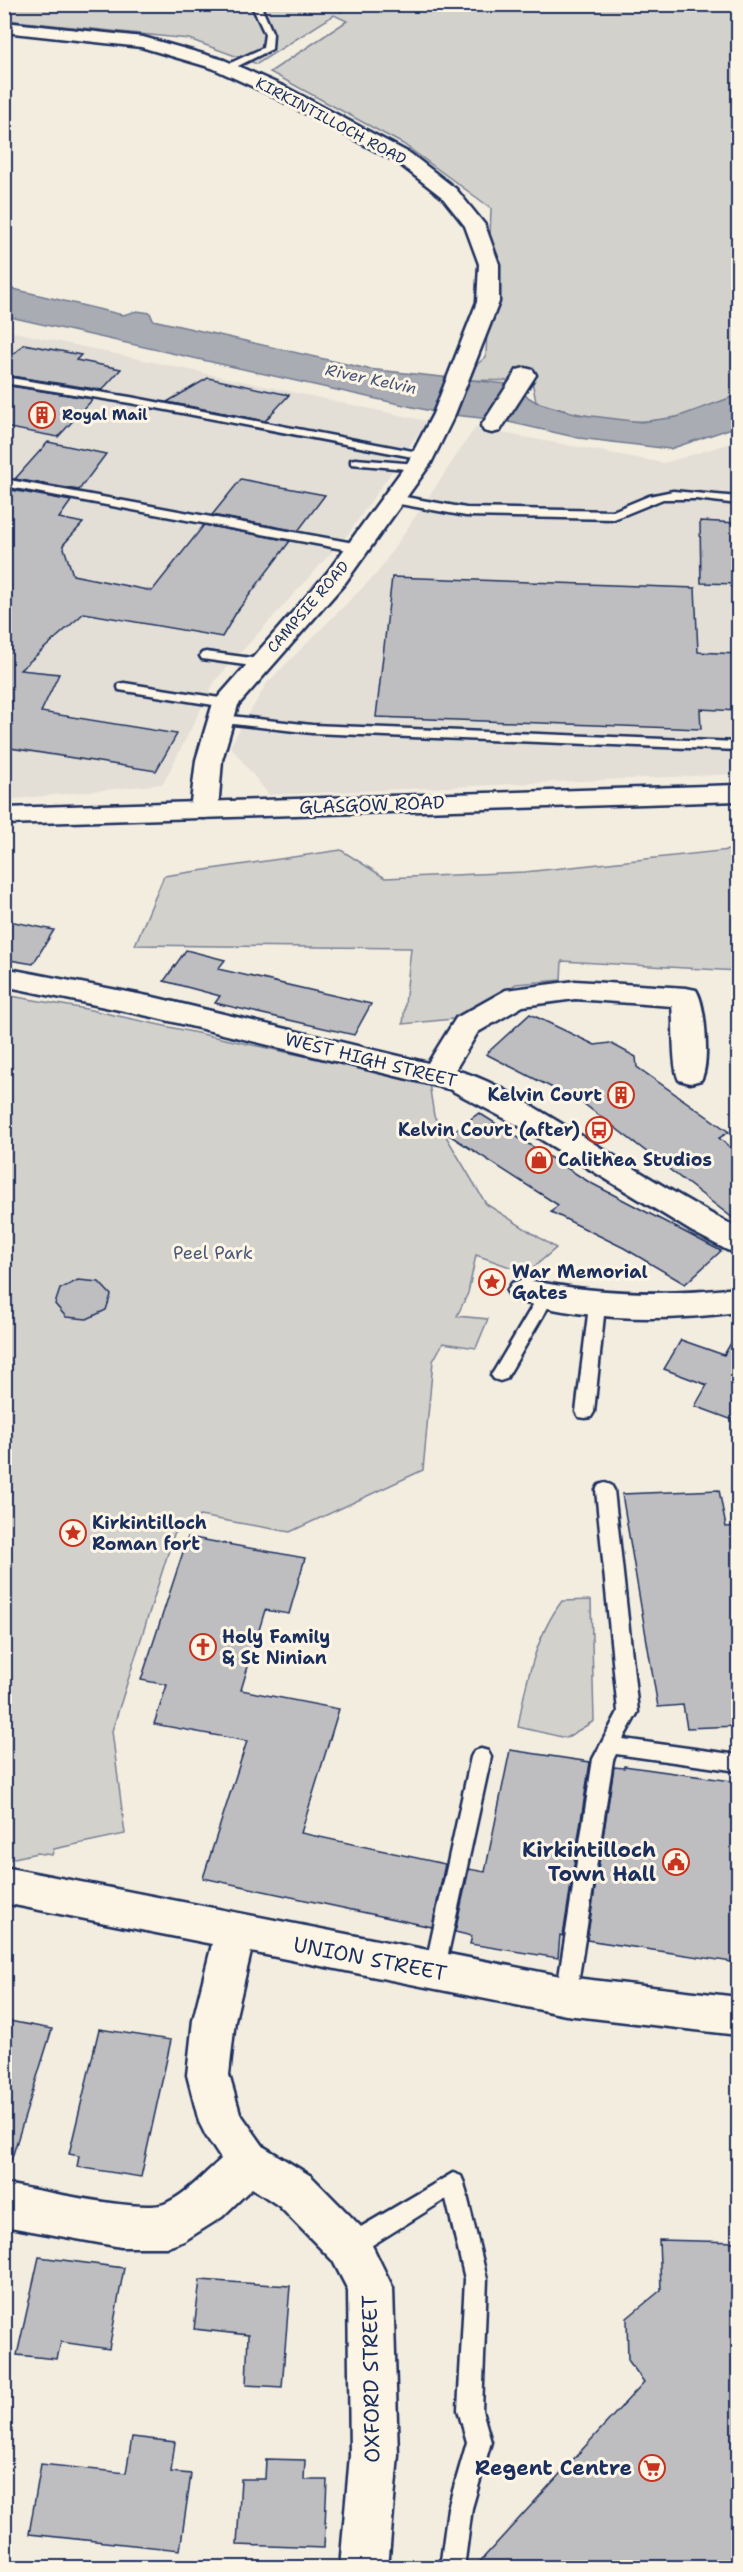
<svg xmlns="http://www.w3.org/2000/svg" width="743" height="2572" font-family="'Shantell Sans',sans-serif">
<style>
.built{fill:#e3dfd6}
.green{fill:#d3d1cc;stroke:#778095;stroke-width:1.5}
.water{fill:#a9acb3;stroke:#707a91;stroke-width:1.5}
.building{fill:#bebec0;stroke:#1b2f5e;stroke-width:1.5}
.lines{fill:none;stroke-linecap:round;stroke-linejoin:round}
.lane-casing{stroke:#1b2f5e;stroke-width:5}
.street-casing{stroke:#1b2f5e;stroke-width:5}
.secondary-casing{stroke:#1b2f5e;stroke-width:5}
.primary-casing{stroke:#1b2f5e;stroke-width:5}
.lane{fill:#fcf5e5;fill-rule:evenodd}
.street{fill:#fcf5e5;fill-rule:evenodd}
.secondary{fill:#fcf5e5;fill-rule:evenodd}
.primary{fill:#fcf5e5;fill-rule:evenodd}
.labels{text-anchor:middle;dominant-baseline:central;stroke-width:6;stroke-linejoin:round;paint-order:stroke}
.far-street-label{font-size:15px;fill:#1b2f5e;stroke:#fcf5e5}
.far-poi-label{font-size:15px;font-weight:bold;fill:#1b2f5e;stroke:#fcf5e5;text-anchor:start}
.far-water-label{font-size:16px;font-style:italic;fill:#465478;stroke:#fcf5e5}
.street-label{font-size:18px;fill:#1b2f5e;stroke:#fcf5e5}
.poi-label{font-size:18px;font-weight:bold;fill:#1b2f5e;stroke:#fcf5e5;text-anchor:start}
.park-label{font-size:18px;fill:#49587a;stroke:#fcf5e5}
.near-poi-label{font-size:21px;font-weight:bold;fill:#1b2f5e;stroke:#fcf5e5;text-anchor:end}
.near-street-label{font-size:21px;fill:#1b2f5e;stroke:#fcf5e5}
</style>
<rect width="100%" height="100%" fill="#f3ede0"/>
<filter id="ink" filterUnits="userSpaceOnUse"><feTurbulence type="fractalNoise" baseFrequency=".0167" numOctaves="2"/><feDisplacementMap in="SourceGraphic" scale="12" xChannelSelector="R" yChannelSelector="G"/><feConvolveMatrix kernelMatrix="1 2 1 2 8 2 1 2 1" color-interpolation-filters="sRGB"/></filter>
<g filter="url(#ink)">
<!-- built -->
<g class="built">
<polygon points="5,330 427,421 349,533 215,681 163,784 5,800"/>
<polygon points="475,428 664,463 738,441 738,774 269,795 230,746 267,683 378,572"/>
</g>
<!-- green -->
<g class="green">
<path d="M5,4l346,1 -11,7 18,-8 380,1v390c-20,7 -40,17 -61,22 -46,11 -97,-1 -141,-15l-4,-21 -74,-1 28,-23 5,-149 -88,-64 -133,-72 77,-51 -13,-6 -77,49 -68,-25 -184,-19z"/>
<polygon points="738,849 738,971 562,961 561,980 516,984 463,1018 403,1024 411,948 135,945 164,876 341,850 385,878 525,872"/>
<polygon points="5,995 86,1009 429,1083 434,1116 486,1204 556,1248 527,1273 476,1255 468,1293 457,1316 488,1319 476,1348 443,1343 433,1361 423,1470 290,1532 200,1516 174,1534 112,1731 125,1834 54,1849 52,1855 37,1853 5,1860"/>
<path d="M591,1600l3,121 -28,17 -48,-11c7,-42 18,-92 44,-126z"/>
</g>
<!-- water -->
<polygon class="water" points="5,287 123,315 137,311 150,313 153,320 368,369 507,384 536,402 575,414 641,422 677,417 738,395 738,426 670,449 579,438 500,420 444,414 5,316"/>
<!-- building -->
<g class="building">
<polygon points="24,344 81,355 76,360 121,369 102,390 4,375 4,363"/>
<polygon points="208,378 289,395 265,421 167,402"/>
<polygon points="4,385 93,399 58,437 4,427"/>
<polygon points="48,442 106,454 79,490 15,479"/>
<polygon points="241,479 271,485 325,495 298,531 212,515"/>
<polygon points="6,489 71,501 59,518 83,523 63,545 73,575 152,591 204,525 290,541 236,613 222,637 84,613 20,670 59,674 41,712 177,734 156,771 4,747"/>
<polygon points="700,521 738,523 738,584 701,583"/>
<polygon points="392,577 695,588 698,652 738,654 738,711 700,709 701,729 376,717"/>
<polygon points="4,920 54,930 33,964 4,959"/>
<polygon points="186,950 225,960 218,969 371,1004 354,1035 215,1003 220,996 164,981"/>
<polygon points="530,1014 595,1045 610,1043 636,1057 637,1067 729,1132 719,1138 738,1154 738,1222 584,1104 486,1054"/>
<polygon points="479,1113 589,1182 721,1251 685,1284 624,1248 551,1212 558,1205 449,1135"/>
<polygon points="78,1280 99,1282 111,1295 106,1310 87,1319 66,1317 55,1304 60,1289"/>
<polygon points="738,1331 738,1422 695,1406 707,1385 664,1369 681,1340 724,1355"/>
<polygon points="719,1490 726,1527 738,1526 738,1726 687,1728 683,1705 658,1707 622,1494"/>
<polygon points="188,1537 305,1558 289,1614 265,1610 241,1690 339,1709 301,1833 445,1864 432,1927 203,1878 247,1741 154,1724 167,1685 141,1680"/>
<polygon points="510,1750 590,1762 563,1936 560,1935 558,1958 470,1944 472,1936 455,1932 469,1869 485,1872"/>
<polygon points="624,1766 738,1782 738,1963 587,1940 614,1767 624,1768"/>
<polygon points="4,2020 52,2029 11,2161 4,2160"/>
<polygon points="99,2029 171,2040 141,2177 77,2167 79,2156 69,2154"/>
<polygon points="659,2240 738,2242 738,2568 474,2568 644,2382 628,2360 627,2318 661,2290"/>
<polygon points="39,2257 124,2268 109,2349 61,2342 57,2359 17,2355"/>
<polygon points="200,2280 290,2286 282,2387 246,2385 248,2335 194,2329"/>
<polygon points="132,2437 175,2442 171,2472 191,2474 180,2550 29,2534 41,2464 126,2473"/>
<polygon points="266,2459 305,2460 304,2480 327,2480 324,2548 237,2545 241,2479 265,2479"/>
</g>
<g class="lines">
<defs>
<g id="lane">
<polygon points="251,4 260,4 273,34 272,49 230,70 224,70 224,66 263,48 265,34"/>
<polygon points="4,377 130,397 423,453 429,456 423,459 130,403 4,383"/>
<polygon points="355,459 417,464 423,467 417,470 351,464 351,460"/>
<polygon points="4,479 359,544 365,548 359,552 4,486"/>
<polygon points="673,491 738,497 738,504 696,499 663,499 614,519 466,516 394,503 388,499 394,495 466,508 613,511 649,496"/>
<polygon points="206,652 259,659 265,663 259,667 202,659 200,656 202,653"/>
<polygon points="124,683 226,699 232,703 226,707 119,690 118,687 119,684"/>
<polygon points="221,715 312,725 738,742 738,750 312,733 216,722 214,719 216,716"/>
<polygon points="546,1291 552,1293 554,1297 506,1379 500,1381 494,1379 491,1375 494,1371 540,1293"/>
<polygon points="597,1300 603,1302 605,1306 594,1412 591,1417 585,1418 579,1417 576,1412 589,1306 591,1302"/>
<polygon points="605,1483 611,1485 614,1490 638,1712 623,1739 738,1755 738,1771 616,1754 613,1760 576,1996 573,2003 566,2005 559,2003 556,1996 593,1759 618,1712 596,1490 599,1485"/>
<polygon points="481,1749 488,1751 491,1757 444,1972 441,1979 434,1981 427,1979 424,1972 471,1757 474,1751"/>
<polygon points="453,2173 461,2176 464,2183 487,2279 482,2410 491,2442 472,2508 464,2568 440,2568 448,2508 467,2442 458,2410 465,2279 446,2199 358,2254 350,2257 342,2254 339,2246 342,2238"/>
</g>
<g id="street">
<polygon points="525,368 533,370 536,375 503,426 500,431 492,433 484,431 481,426 514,375 517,370"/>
<path d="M4,968l149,29 275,66 28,-45 50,-28 69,-9 111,7 10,2c10,15 14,75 5,90l-11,3 -11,-3c-7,-12 -5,-57 -7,-74l-97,-7 -52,7 -45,26 -23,38c36,9 70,32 102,51 60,36 119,75 181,107v25l-11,-3 -36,-19 -172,-105 -70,-37 -296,-72 -149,-31z"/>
<path d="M524,1279c72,16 141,17 214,9v24c-75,10 -152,9 -226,-13l-5,-8 5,-8z"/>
<path d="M4,1867l562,110 172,20v38l-172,-20 -315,-63 -16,68 -6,55 11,38 24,34 47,29 54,55 28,57 5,167 -10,113h-48l10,-113 -2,-165 -15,-29 -54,-55 -27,-18 -30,29 -38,24 -16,6h-47l-117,-21v-42c32,5 134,29 160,20 22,-9 40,-30 57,-45l-15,-23 -7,-14 -12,-47 6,-55 19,-76 -208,-41z"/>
</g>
<polygon id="secondary" points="4,22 143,37 224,60 285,87 411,154 456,189 485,225 499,264 499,302 455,414 431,463 345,583 238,705 222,760 218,810 214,816 204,818 194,816 190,810 196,760 213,703 327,573 408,462 433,414 477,302 479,264 465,226 442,197 397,162 271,95 212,68 141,47 4,32"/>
<polygon id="primary" points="738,785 738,801 4,824 4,808"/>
</defs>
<!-- lane casing -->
<use href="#lane" class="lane-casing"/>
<!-- street casing -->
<use href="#street" class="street-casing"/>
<!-- secondary casing -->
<use href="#secondary" class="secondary-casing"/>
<!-- primary casing -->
<use href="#primary" class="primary-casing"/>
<!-- lane -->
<use href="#lane" class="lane"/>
<!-- street -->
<use href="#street" class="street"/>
<!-- secondary -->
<use href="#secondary" class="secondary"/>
<!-- primary -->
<use href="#primary" class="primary"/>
</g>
</g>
<!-- icons -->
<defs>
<symbol id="building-ring" viewBox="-11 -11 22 22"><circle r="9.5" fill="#fcf5e5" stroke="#c8321e" stroke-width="1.5"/><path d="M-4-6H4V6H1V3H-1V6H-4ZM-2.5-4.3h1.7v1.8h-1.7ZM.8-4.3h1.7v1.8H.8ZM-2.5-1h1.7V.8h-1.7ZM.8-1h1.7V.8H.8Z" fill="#c8321e"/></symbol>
<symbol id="bus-ring" viewBox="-11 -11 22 22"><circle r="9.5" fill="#fcf5e5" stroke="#c8321e" stroke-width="1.5"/><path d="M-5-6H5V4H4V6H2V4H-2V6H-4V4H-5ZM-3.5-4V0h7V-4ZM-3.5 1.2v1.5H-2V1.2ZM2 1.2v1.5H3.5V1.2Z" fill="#c8321e"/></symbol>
<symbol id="shop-ring" viewBox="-11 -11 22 22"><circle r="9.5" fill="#fcf5e5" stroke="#c8321e" stroke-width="1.5"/><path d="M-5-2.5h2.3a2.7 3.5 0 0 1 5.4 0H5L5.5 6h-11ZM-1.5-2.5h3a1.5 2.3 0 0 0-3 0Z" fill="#c8321e"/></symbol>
<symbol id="sight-ring" viewBox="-11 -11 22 22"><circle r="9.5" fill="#fcf5e5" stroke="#c8321e" stroke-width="1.5"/><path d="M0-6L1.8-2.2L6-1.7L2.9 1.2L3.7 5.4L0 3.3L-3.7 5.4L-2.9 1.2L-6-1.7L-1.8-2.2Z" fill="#c8321e"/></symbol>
<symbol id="church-ring" viewBox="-11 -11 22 22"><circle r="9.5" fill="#fcf5e5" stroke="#c8321e" stroke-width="1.5"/><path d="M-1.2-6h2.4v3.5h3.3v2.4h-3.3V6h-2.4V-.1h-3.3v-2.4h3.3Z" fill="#c8321e"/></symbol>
<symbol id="civic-ring" viewBox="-11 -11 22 22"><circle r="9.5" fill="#fcf5e5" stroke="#c8321e" stroke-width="1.5"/><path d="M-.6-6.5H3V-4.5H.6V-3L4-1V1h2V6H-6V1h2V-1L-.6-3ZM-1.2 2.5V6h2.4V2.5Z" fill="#c8321e"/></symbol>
<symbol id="supermarket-ring" viewBox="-11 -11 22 22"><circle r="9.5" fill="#fcf5e5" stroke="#c8321e" stroke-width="1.5"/><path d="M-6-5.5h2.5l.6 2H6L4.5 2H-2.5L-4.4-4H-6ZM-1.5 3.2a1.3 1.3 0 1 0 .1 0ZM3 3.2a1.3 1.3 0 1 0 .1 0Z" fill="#c8321e"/></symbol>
</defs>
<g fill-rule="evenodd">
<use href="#building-ring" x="27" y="400" width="30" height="30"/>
<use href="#building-ring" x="606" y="1080" width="30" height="30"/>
<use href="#bus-ring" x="584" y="1115" width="30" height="30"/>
<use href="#shop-ring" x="524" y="1145" width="30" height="30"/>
<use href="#sight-ring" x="477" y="1267" width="30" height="30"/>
<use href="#sight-ring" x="58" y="1518" width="30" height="30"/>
<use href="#church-ring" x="188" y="1632" width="30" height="30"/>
<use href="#civic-ring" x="661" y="1847" width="30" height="30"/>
<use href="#supermarket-ring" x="637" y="2453" width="30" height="30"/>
</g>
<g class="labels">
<!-- far-street labels -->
<g class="far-street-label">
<text transform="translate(331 121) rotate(28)">KIRKINTILLOCH ROAD</text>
<text transform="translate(308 607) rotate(-49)">CAMPSIE ROAD</text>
</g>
<!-- far-poi labels -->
<g class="far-poi-label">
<text x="62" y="415">Royal Mail</text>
</g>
<!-- far-water labels -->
<g class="far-water-label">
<text transform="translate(371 379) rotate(12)">River Kelvin</text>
</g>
<!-- street labels -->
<g class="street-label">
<text transform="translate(372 805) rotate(-2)">GLASGOW ROAD</text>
<text transform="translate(371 1060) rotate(14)">WEST HIGH STREET</text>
</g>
<!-- poi labels -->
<g class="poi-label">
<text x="602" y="1095" text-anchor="end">Kelvin Court</text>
<text x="580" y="1130" text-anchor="end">Kelvin Court (after)</text>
<text x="558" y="1160">Calithea Studios</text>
<text x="512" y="1272">War Memorial<tspan x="512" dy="21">Gates</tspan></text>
<text x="92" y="1523">Kirkintilloch<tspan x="92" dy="21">Roman fort</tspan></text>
<text x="222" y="1637">Holy Family<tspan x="222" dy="21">&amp; St Ninian</tspan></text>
</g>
<!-- park labels -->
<g class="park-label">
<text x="213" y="1253">Peel Park</text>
</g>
<!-- near-poi labels -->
<g class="near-poi-label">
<text x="656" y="1850">Kirkintilloch<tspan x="656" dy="24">Town Hall</tspan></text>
<text x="632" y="2468">Regent Centre</text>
</g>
<!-- near-street labels -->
<g class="near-street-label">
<text transform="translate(370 1959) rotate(11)">UNION STREET</text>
<text transform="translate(371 2379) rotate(-91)">OXFORD STREET</text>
</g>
</g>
<!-- margin -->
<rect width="743" height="2572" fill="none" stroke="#fcf5e5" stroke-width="24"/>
<rect x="12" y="12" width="719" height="2548" fill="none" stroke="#1b2f5e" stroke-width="2" filter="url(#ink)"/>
</svg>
